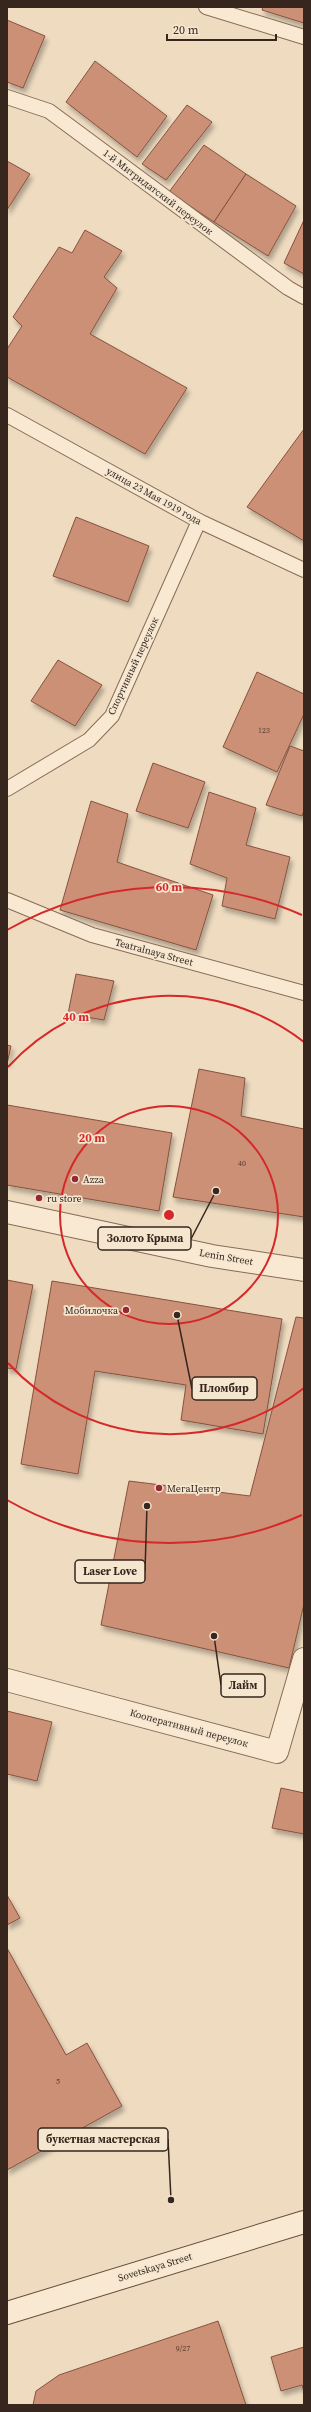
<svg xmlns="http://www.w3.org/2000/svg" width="311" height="2412" font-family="'Source Serif 4',serif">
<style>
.building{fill:#cc9076;stroke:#86523e;filter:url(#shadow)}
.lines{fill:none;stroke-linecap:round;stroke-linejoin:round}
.lane-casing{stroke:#876c58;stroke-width:16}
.street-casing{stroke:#876c58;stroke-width:24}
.secondary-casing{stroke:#694d3c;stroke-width:24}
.lane{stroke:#f9e9d3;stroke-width:14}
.street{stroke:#f9e9d3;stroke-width:22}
.secondary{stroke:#f9e9d3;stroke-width:22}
.ring{fill:none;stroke:#d62828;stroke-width:2}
.poi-dot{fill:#962836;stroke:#f5e6d0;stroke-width:1.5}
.labels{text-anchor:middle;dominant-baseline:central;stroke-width:3.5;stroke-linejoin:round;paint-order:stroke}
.number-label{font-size:8px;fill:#5c4033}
.street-label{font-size:10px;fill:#36261d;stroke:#f5e6d0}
.poi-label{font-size:10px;fill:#36261d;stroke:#f5e6d0;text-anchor:start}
.centre{fill:#d62828;stroke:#f5e6d0;stroke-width:2}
.ring-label{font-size:12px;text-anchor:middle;font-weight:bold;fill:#d62828;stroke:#f5e6d0;stroke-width:3.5;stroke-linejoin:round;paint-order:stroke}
.leader{fill:none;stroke:#36261d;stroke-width:1.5}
.callout-dot{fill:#36261d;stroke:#f5e6d0;stroke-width:1.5}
.callout{fill:#f5e6d0;stroke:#36261d;stroke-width:1.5}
.callout-label{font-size:11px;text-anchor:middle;font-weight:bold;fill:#36261d}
</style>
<defs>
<filter id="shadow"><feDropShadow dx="2.5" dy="4.5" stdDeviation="2" flood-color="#0004"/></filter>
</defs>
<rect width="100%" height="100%" fill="#eedbc0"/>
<!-- building -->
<g class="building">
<polygon points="263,7 304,7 304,23 262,10"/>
<polygon points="7,20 45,36 23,88 7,82"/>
<polygon points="95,61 167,116 137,157 66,102"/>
<polygon points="187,105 212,122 166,180 142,164"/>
<polygon points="204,145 246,174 214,222 169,192"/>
<polygon points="7,161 30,174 7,210"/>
<polygon points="246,174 296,206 268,256 214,222"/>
<polygon points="304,220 304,274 284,263"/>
<polygon points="85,230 122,251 104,277 117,288 90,334 187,388 145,454 7,377 7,349 22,326 13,317 59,247 72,253"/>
<polygon points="304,429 304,541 247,507"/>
<polygon points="76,517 149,546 128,602 53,576"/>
<polygon points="58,660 102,685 75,726 31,701"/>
<polygon points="257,672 304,694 304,714 277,772 223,747"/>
<polygon points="290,746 304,751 304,810 302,816 266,805"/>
<polygon points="153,763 205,782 188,828 136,811"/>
<polygon points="209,792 256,808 246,845 290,857 275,919 222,906 227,878 190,864"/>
<polygon points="91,801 128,814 117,862 213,895 196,950 60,910"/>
<polygon points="76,974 114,981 104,1020 68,1014"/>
<polygon points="7,1045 11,1046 7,1064"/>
<polygon points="199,1069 245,1078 241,1116 304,1129 304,1217 173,1197"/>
<polygon points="7,1105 172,1133 159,1211 7,1185"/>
<polygon points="7,1280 33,1285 16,1369 7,1368"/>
<polygon points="52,1281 282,1319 263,1434 181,1420 186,1385 95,1371 78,1474 21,1464"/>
<polygon points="296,1317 304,1318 304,1604 289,1668 101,1625 129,1481 250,1496"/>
<polygon points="7,1711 52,1722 37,1781 7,1774"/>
<polygon points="281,1788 304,1793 304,1834 272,1828"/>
<polygon points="7,1895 20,1918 7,1925"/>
<polygon points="7,1948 66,2055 87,2043 122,2106 7,2170"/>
<polygon points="218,2321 246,2405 33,2405 36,2391 59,2375"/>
<polygon points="304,2347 304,2392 302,2385 281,2391 271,2357"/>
</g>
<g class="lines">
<defs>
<g id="lane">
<polyline points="206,7 304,37"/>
<polyline points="7,97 49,111 288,288 304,297"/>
<polyline points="7,415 199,521 304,570"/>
<polyline points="7,789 89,740 112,716 199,521"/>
<polyline points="7,900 92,935 304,993"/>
</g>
<g id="street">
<polyline points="7,1212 212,1256 304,1270"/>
<polyline points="7,1680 277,1752 304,1659"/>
</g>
<polyline id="secondary" points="7,2313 304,2222"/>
</defs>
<!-- lane casing -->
<use href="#lane" class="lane-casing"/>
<!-- street casing -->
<use href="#street" class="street-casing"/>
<!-- secondary casing -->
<use href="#secondary" class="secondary-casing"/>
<!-- lane -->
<use href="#lane" class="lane"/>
<!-- street -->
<use href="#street" class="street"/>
<!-- secondary -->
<use href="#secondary" class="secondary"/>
</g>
<!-- distance rings -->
<g class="ring">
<circle cx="169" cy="1215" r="109"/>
<path d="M304 1388A219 219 0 0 1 8 1363M8 1067A219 219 0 0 1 304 1042"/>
<path d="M302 1515A328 328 0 0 1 7 1500M7 930A328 328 0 0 1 302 915"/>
</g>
<!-- markers -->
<g class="poi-dot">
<circle cx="75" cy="1179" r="4"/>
<circle cx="39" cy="1198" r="4"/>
<circle cx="126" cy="1310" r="4"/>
<circle cx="159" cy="1488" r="4"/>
</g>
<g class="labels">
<!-- number labels -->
<g class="number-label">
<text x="264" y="730">123</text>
<text x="242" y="1163">40</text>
<text x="58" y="2081">5</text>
<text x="183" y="2348">9/27</text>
</g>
<!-- street labels -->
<g class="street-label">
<text transform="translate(158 192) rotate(37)">1-й Митридатский переулок</text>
<text transform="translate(154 496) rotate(29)">улица 23 Мая 1919 года</text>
<text transform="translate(133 666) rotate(-65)">Спортивный переулок</text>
<text transform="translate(154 952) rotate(15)">Teatralnaya Street</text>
<text transform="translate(226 1257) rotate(10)">Lenin Street</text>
<text transform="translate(189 1728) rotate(15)">Кооперативный переулок</text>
<text transform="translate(155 2267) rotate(-17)">Sovetskaya Street</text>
</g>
<!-- poi labels -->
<g class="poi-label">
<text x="83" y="1179">Azza</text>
<text x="47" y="1198">ru store</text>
<text x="118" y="1310" text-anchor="end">Мобилочка</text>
<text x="167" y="1488">МегаЦентр</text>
</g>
</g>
<circle cx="169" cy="1215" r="6" class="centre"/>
<g class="ring-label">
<text x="169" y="891">60 m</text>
<text x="76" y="1021">40 m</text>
<text x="92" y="1142">20 m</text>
</g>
<!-- callouts -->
<path class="leader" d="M216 1191L191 1239M177 1315L192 1389M147 1506L145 1571M214 1636L221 1685M171 2200L168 2139"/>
<g class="callout-dot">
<circle cx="216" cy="1191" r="4"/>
<circle cx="177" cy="1315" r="4"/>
<circle cx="147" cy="1506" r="4"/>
<circle cx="214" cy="1636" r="4"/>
<circle cx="171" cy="2200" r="4"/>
</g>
<g class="callout">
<rect x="98" y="1227" width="93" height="23" rx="4"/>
<rect x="192" y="1377" width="65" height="23" rx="4"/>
<rect x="75" y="1560" width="70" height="23" rx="4"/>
<rect x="221" y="1674" width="44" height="23" rx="4"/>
<rect x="38" y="2128" width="130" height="23" rx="4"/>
</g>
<g class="callout-label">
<text x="145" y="1242">Золото Крыма</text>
<text x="224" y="1392">Пломбир</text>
<text x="110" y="1575">Laser Love</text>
<text x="243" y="1689">Лайм</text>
<text x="103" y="2143">букетная мастерская</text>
</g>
<!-- border -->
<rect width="311" height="2412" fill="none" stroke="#36261d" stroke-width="16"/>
<!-- scale -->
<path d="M167 34v6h109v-6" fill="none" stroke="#36261d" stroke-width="2"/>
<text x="173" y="34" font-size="12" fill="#36261d" stroke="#f5e6d0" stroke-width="3" paint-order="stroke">20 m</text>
</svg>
